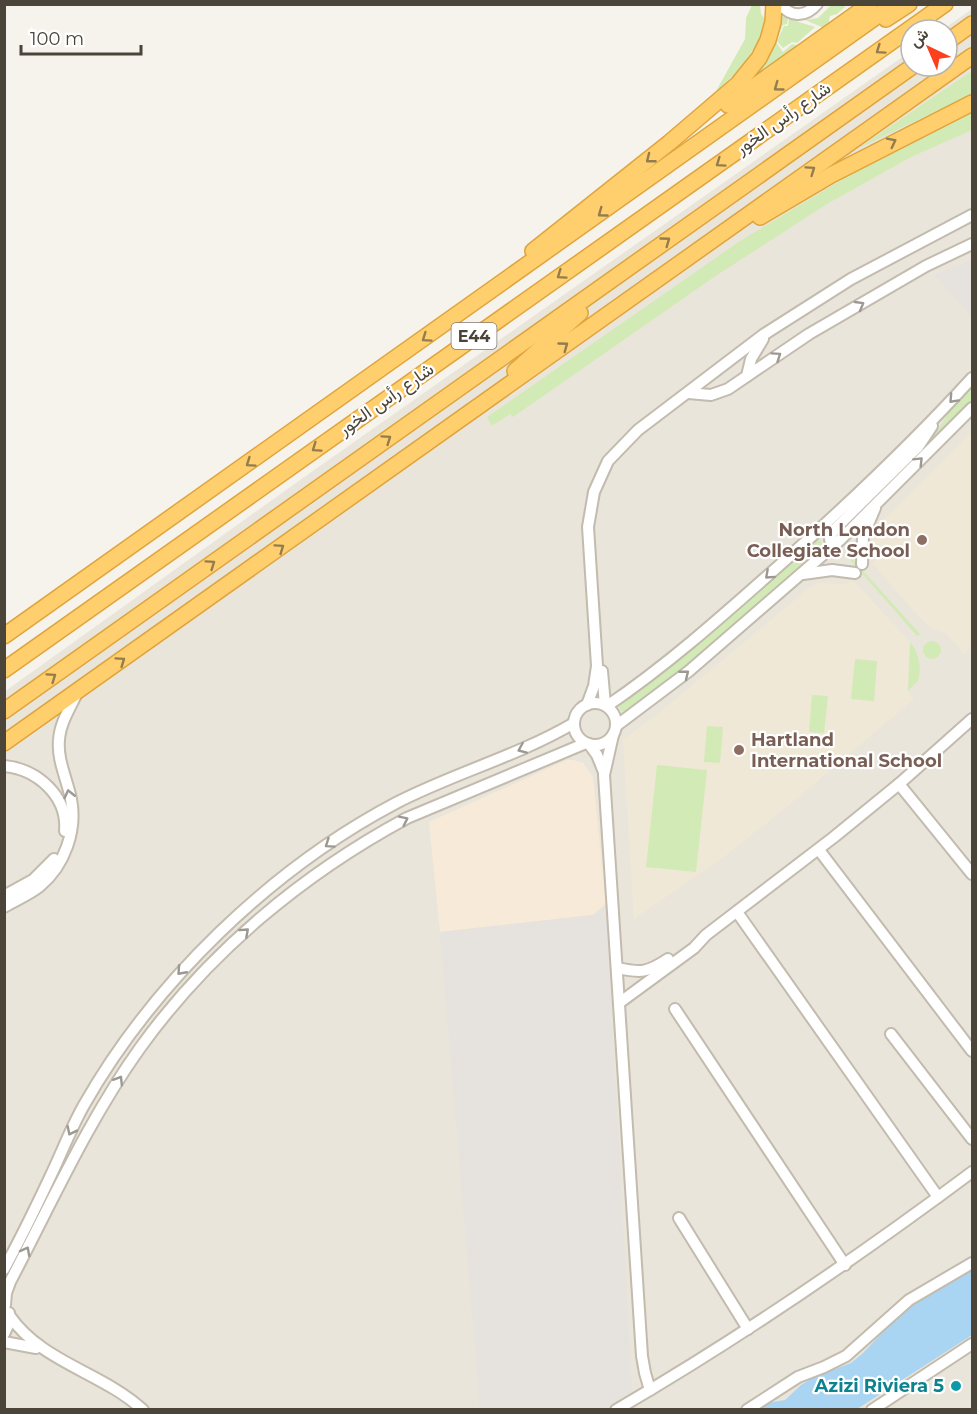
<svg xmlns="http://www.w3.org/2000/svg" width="977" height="1414" font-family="Montserrat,Vazirmatn,sans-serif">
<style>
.residential{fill:#eae5da}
.commercial{fill:#f7ead8}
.industrial{fill:#e6e2dd}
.education{fill:#efe8d6}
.green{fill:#d2eab5}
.water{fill:#a9d4f2}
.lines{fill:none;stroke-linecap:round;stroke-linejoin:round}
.minor-casing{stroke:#c2bbae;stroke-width:14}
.highway-casing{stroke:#e0a43c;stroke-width:18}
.minor{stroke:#fff;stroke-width:10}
.highway{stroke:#ffcf6e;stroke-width:15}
.oneway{stroke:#937c4e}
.oneway2{stroke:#9c9892}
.education-dot{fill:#8d6e63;stroke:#fff;stroke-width:2}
.culture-dot{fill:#0f9aa8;stroke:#fff;stroke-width:2}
.labels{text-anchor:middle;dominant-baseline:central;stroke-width:4.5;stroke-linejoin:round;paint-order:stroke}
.shield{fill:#fff;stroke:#817c74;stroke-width:1.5}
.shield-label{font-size:16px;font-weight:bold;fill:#4b4439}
.street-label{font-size:18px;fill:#4b4439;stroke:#fff}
.education-label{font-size:18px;font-weight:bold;fill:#785e54;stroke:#fff;text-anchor:end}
.culture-label{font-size:18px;font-weight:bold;fill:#0d838f;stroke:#fff;text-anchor:end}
</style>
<rect width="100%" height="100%" fill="#f6f3ec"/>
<!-- residential -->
<polygon class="residential" points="972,9 972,1409 5,1409 4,692 300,480 911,51 911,66 947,66 947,30 942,30"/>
<!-- commercial -->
<polygon class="commercial" points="567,760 573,760 583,763 593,777 606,904 593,915 440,932 429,822"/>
<!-- industrial -->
<g class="industrial">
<polygon points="972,260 972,317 934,275"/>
<polygon points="606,904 633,1409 480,1409 440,932 593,915"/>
</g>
<!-- education -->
<g class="education">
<polygon points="972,431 972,645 964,654 946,633 930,627 918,616 872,563 877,557 871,544 872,535 875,528"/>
<polygon points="852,579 910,642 908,691 914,699 788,806 725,856 634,919 623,740 659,713 813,585 820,583 846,584"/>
</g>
<!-- green -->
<g class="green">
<polygon points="752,5 760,5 761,14 766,20 762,28 760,39 741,68 715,93 745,39 746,18"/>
<polygon points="831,5 847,5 837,14 830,16 828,26 824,28 805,20 818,18"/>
<polygon points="780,15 788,19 787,24 783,25 776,42 783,52 792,44 799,46 751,80"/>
<polygon points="789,19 815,27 797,43 792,42 783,48 777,41 784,26 788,26"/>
<polygon points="972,71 972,94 857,149"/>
<polygon points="972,112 972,130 911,157 827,204 714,277 513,417 510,414 492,426 487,417 740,241 860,169"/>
<polygon points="972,384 972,400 944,432 847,525 845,523 935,434 954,405"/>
<path d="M819,540l3,2 -1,7c-62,58 -127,112 -194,163l-6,-1 -2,-4 2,-4c67,-50 131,-104 193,-161z"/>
<polygon points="847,553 920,634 917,636 845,554"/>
<circle cx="932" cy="650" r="9"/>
<path d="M910,642c7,7 13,27 8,38 -2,4 -7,7 -10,11z"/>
<polygon points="855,659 877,661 874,701 851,699"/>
<polygon points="812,695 828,696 824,733 809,732"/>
<polygon points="707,726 723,727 720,763 704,762"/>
<polygon points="657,765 707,770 696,872 646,867"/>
</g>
<!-- water -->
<polygon class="water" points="972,1269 972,1335 857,1409 751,1410 767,1403 785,1400 801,1385 812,1378 851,1363 863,1353 895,1319 919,1300"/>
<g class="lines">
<defs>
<g id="minor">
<path d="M780,4c11,14 26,13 37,0"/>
<polyline points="747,376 751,359 763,339"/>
<polyline points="688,393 711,395 728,389 809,334 926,266 972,244"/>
<polyline points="832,547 830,539 833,531 918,447 932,426"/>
<polyline points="862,564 863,536 875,508"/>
<polyline points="803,574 832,570 855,573"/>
<polyline points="602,671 605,705"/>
<circle cx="595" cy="724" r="21"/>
<polyline points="587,705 594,686 597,666 588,527 594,492 608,461 638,430 763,335 851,279 972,215"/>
<path d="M607,706c59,-40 113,-88 166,-135 70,-62 137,-125 199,-193"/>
<polyline points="616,726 689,671 840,540 972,408"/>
<polyline points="613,735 604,775 642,1356 645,1373 650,1390"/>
<polyline points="589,744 597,755 604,772"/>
<path d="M4,766c33,3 64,30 61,65"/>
<polyline points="899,784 972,874"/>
<polyline points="819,850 972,1051"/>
<polyline points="4,896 33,880 54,859"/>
<path d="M4,907c12,-7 26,-13 36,-21 25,-21 37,-56 31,-87 -4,-20 -14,-39 -12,-59 1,-17 11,-32 18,-47"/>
<polyline points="737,912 938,1197"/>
<path d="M617,968c24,5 30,5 51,-9"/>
<polyline points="619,1003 694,948 706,935 834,837 899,784 972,719"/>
<polyline points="675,1009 845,1265"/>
<polyline points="891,1034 972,1139"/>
<polyline points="679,1218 748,1329"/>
<path d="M4,1269c17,-31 32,-62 47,-94 11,-23 20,-47 33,-70 70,-123 187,-236 312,-302 58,-30 122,-47 178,-80"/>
<path d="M5,1305l1,-12 4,-11c41,-78 79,-163 130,-234 69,-96 163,-174 267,-230l179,-75"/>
<path d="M9,1315c33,48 93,57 134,95"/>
<polyline points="4,1334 10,1321 9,1313"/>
<polyline points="4,1342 36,1348"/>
<path d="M616,1410c124,-72 242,-153 356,-238"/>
<polyline points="747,1410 798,1377 824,1367 846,1356 909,1300 972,1263"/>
<polyline points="872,1410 972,1344"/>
</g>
<g id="highway">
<polyline points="886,19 909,4"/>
<polyline points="947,42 972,24"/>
<polyline points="728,105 870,4"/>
<polyline points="760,217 831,175 972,103"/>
<polyline points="533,251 669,143 738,84 759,58 768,40 773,22 774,4"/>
<polyline points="515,371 580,313"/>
<polyline points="4,636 894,4"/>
<polyline points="4,670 945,4"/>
<polyline points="4,711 913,66"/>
<polyline points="4,743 972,56"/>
</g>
</defs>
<!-- minor casing -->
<use href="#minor" class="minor-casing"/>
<!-- highway casing -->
<use href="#highway" class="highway-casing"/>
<!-- minor -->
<use href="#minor" class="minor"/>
<!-- highway -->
<use href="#highway" class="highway"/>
</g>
<!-- one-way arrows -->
<defs><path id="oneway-chevron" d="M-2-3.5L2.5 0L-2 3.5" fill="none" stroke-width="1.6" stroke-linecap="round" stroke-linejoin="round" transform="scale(1.5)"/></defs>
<g class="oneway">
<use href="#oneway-chevron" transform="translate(880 50) rotate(145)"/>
<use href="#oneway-chevron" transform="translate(778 87) rotate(144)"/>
<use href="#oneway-chevron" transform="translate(892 142) rotate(-27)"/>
<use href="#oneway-chevron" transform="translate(650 159) rotate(142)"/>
<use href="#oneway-chevron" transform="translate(720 163) rotate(145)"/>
<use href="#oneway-chevron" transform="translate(811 170) rotate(-35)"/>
<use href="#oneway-chevron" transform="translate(602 213) rotate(144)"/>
<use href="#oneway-chevron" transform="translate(666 241) rotate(-36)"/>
<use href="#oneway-chevron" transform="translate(561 275) rotate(145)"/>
<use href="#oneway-chevron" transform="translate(426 338) rotate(145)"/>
<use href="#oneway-chevron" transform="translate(564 346) rotate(-36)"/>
<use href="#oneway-chevron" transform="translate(387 439) rotate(-35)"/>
<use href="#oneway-chevron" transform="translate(316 448) rotate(145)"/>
<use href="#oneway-chevron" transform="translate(250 463) rotate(145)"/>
<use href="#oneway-chevron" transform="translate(280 548) rotate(-35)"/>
<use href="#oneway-chevron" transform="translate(211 564) rotate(-35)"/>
<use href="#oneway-chevron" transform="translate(121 661) rotate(-35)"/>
<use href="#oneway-chevron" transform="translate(52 677) rotate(-35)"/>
</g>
<g class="oneway2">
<use href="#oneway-chevron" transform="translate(860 305) rotate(-30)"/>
<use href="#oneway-chevron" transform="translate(777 356) rotate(-34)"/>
<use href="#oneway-chevron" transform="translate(953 399) rotate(133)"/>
<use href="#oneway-chevron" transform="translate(919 461) rotate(-45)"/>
<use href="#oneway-chevron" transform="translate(769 575) rotate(138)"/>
<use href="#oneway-chevron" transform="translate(685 674) rotate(-39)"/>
<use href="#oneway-chevron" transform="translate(522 749) rotate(157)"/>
<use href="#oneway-chevron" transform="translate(69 794) rotate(-103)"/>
<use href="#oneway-chevron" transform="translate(404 820) rotate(-26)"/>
<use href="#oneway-chevron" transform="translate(329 844) rotate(146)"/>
<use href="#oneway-chevron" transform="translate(245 932) rotate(-42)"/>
<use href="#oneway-chevron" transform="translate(181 971) rotate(132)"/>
<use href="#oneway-chevron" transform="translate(119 1080) rotate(-58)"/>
<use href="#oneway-chevron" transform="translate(71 1131) rotate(116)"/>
<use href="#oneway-chevron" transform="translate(26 1251) rotate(-62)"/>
</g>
<!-- markers -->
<g class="education-dot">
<circle cx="922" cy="540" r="6"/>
<circle cx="739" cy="750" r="6"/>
</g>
<circle class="culture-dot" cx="956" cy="1386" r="6"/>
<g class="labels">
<!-- shield labels -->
<rect class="shield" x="451.5" y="323" width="45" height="26" rx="4.5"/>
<g class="shield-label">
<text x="474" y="336">E44</text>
</g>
<!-- street labels -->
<g class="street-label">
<text transform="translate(783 118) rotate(-35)">شارع رأس الخور</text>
<text transform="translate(386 399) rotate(-35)">شارع رأس الخور</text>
</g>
<!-- education labels -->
<g class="education-label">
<text x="910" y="530">North London<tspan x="910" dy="21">Collegiate School</tspan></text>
<text x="751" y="740" text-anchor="start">Hartland<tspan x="751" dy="21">International School</tspan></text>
</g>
<!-- culture labels -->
<g class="culture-label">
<text x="944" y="1386">Azizi Riviera 5</text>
</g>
</g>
<!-- border -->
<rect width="977" height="1414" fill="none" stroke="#4b4439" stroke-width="12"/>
<!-- north arrow -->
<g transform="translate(929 48) rotate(316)"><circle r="28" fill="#ffffff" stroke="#b7b4b0" stroke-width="1.5"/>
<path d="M0-4.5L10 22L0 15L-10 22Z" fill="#fc3f1d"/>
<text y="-9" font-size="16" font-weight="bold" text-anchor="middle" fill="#4b4439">ش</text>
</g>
<!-- scale -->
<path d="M21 45v9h120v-9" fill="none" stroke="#4b4439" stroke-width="3"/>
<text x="30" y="45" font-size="18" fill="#4b4439" stroke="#ffffff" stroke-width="4.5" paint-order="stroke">100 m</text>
</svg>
